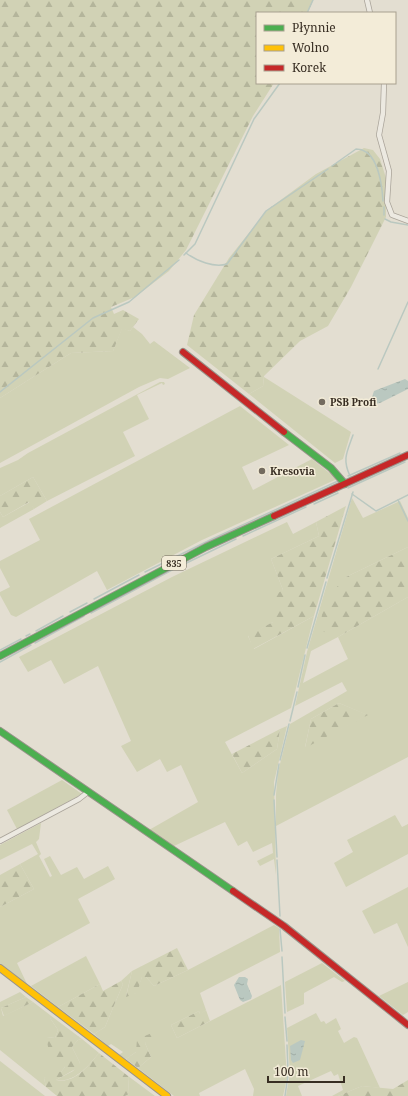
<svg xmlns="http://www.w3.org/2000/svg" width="408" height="1096" font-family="'Noto Serif',serif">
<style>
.green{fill:#d1d2b5;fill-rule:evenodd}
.forest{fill:url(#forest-firs)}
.water{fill:url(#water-ripples)}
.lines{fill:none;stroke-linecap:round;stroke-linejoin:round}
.stream{stroke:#bac8c0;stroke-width:1.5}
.street-casing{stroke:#a9a399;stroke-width:6}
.fast-casing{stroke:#98938a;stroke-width:8}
.slow-casing{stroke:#98938a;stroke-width:8}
.jam-casing{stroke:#98938a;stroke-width:8}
.street{stroke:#ece9e1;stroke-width:4.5}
.fast{stroke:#4caf50;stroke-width:6}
.slow{stroke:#ffc107;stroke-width:6}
.jam{stroke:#c62828;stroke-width:6}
.poi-dot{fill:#736b5f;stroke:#f3ecd8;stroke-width:1.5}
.labels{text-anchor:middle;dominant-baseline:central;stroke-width:3;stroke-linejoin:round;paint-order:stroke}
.shield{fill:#f3ecd8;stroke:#6f6659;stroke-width:1}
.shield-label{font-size:9px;font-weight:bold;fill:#372d22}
.poi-label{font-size:10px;font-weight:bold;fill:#372d22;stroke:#f3ecd8;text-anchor:start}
</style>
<defs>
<pattern id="forest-firs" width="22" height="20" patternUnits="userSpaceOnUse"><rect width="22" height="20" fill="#d1d2b5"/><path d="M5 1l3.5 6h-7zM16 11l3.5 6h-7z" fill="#b4b59b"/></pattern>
<pattern id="water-ripples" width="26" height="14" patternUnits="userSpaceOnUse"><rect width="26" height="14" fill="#bac8c0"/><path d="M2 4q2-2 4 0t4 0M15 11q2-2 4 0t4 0" fill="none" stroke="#a0aca5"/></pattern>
</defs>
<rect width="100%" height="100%" fill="#e3ded1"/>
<!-- green -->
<g class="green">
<polygon points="133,327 142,334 150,344 154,341 190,368 168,379 160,378 139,387 0,463 0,398 71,353 113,351 122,328 130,331"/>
<polygon points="264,377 351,432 343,459 335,463 249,394 263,386"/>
<polygon points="160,382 164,382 165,384 163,385 162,383 137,395 149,419 123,432 135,456 47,501 33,477 0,496 0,468 18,460 28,453"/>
<polygon points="240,406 289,445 242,467 253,490 312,459 337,479 202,540 107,590 97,571 16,617 11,615 0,595 0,592 10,587 0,568 0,561 40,540 29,519"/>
<path d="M352,498l11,20 37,-17 8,17v29l-62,30 -8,60 70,-40v160l-132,69v-32l2,-22 12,-48 57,-33 -5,-9 -47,24 12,-54zM338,637l10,22 -45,24 8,-32zM339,703l28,12 -62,32 6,-28z"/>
<polygon points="30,502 34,509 0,528 0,512 3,517"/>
<polygon points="287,522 293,534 316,522 319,536 271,559 283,590 273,622 248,636 254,649 314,616 291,708 225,742 242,773 277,749 280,729 287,726 274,782 276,875 274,859 260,866 257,861 273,853 272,843 253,852 247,841 238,846 225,822 174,846 149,830 198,802 181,765 167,772 160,759 137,772 121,746 131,741 98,666 64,684 51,660 28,672 19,657 172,577"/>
<polygon points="62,780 82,794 17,829 7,810"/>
<polygon points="395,815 402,827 408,824 408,854 346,887 334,863 353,852 347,840"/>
<polygon points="41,823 39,839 36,842 41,854 39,856 50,877 52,876 44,859 50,856 61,875 77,867 84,879 108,866 115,879 78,899 90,923 17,963 27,984 0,963 0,907 34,889 20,864 38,854 32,844 0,860 0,845"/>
<polygon points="408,887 408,947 397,923 374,934 362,911"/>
<polygon points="274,925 279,928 280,952 200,993 206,1010 200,1015 199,1011 171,1025 177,1038 281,985 287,1078 283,1096 253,1096 254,1089 245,1069 199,1093 200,1096 174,1096 138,1068 151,1057 145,1043 152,1033 136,1052 126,1059 119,1055 123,1052 111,1044 108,1046 94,1034 105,1027 123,984 121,981 132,971 126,996 136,993 142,977 146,977 154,986 188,970"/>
<polygon points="86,956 100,984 58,1007 31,986"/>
<polygon points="322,963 345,981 342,982 334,977 304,993 304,1004 287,1012 285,982"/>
<polygon points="408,982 408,1012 403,1015 379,996"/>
<polygon points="20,992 26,997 1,1008 3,1016 33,1002 50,1015 50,1018 58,1030 55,1038 47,1037 65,1067 61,1072 44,1078 46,1087 0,1050 0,1002"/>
<polygon points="316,1013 321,1022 324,1021 326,1024 336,1018 341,1029 338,1031 344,1043 354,1037 357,1038 380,1088 362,1086 338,1096 332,1096 343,1090 338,1074 334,1076 331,1071 298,1086 302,1096 286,1096 290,1073 287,1028"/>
<path d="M82,1039l17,14c-11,13 -24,30 -43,27l17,-9 7,-8 -8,-16 6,-7z"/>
<polygon points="0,1061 45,1096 0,1096"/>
<polygon points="128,1076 155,1096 125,1096 129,1094"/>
</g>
<!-- forest -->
<g class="forest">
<polygon points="0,0 313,0 308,13 257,13 257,83 274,83 253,116 186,250 169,271 135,297 111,307 114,314 123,310 139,319 130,331 122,329 113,351 71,353 0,398"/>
<polygon points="364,148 373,150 380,159 386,178 386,217 351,287 328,326 300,341 264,376 263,386 249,394 187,345 194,315 229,258 267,210 316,174"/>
<polygon points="33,477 47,501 34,509 29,502 3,517 0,512 0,496"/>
<polygon points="346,506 314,616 253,649 248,635 273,622 269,612 277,608 271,597 283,590 271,559 319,536 316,522"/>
<polygon points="408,547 408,597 338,637 319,630 325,600 346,577"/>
<polygon points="339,703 368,715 305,748 311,719"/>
<polygon points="280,729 277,749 242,773 232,754"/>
<polygon points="20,864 34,889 0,907 0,875"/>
<polygon points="177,948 188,970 154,986 146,977 142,977 137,993 126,997 132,971"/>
<polygon points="121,981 123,984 105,1027 94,1034 58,1007 100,984 103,991"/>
<polygon points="26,997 33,1002 4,1016 1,1008"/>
<polygon points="206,1010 210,1021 177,1038 171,1025 199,1011 200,1014"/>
<path d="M50,1015l32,24 -4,1 -6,7 8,16 -1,4 -23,13c19,4 32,-14 43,-27l29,23 1,18 -4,2h-68l-11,-9 -2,-9 11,-7 6,1 4,-5c-15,-8 -17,-14 -18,-30l8,1 3,-8 -8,-12z"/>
<polygon points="152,1033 153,1038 145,1043 151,1057 138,1068 126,1059 136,1052 137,1039"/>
<polygon points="408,1080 408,1096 338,1096 362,1086 393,1089"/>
</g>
<!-- water -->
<g class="water">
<polygon points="405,379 408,381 408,389 380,403 373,404 370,403 374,391"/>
<polygon points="239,977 245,977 248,979 247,984 252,996 251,999 243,1002 240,1000 234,985"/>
<polygon points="301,1040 305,1041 300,1060 293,1063 291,1060 290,1046"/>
</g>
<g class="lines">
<!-- stream -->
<g class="stream">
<polyline points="307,13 313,0"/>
<path d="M332,166l24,-17c22,0 26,36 27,52"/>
<polyline points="384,207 384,215"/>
<polyline points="385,219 391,222 408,225"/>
<path d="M186,253c11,8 28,15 41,11l39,-53 62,-42"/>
<polyline points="184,255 195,244 254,119 280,83"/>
<polyline points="378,369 408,302"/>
<polyline points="0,392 93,318 129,302 179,260"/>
<polyline points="348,476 400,453"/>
<path d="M350,476c-8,-17 -3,-24 3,-41"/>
<polyline points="348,488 405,462"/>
<polyline points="352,494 376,511 408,495"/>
<polyline points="398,500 408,521"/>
<polyline points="314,504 338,493"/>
<polyline points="243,536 306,507"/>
<polyline points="145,572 212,539 338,481"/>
<polyline points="327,578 353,492"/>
<polyline points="94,599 139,575"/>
<polyline points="70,612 87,603"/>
<polyline points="91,613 172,570 236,539"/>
<polyline points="36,631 63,616"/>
<polyline points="26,636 30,634"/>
<polyline points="35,643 84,616"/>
<polyline points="307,648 326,582"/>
<polyline points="0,650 21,639"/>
<polyline points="0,662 31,645"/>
<polyline points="298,687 305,655"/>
<polyline points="290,721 297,692"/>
<polyline points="280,760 289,724"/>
<polyline points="274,795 279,764"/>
<polyline points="274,800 277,857"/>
<polyline points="277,860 280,916"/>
<polyline points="280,929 282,951"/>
<polyline points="282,957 285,1013"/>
<polyline points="285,1017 287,1041"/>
<polyline points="287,1045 288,1071"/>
<polyline points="285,1096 288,1075"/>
</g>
<defs>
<g id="street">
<polyline points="367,0 370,13"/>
<polyline points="384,83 383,113 379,135 389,171 387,202 392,215 408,221"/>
<polyline points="0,841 79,799 88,792"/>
</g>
<g id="fast">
<polyline points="284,432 331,468 345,484"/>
<polyline points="0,656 206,547 274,516"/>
<polyline points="0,731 233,891"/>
</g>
<polyline id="slow" points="0,968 167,1096"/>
<g id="jam">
<polyline points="183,352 284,432"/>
<polyline points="274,516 408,455"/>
<polyline points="233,891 284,926 408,1025"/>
</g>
</defs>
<!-- street casing -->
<use href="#street" class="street-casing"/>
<!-- fast casing -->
<use href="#fast" class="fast-casing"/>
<!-- slow casing -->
<use href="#slow" class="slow-casing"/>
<!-- jam casing -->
<use href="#jam" class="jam-casing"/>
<!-- street -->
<use href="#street" class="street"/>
<!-- fast -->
<use href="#fast" class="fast"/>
<!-- slow -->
<use href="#slow" class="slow"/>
<!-- jam -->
<use href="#jam" class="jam"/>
</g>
<!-- markers -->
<g class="poi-dot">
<circle cx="322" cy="402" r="4"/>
<circle cx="262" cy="471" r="4"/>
</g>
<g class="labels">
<!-- shield labels -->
<rect class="shield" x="162" y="556" width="24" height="14" rx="3"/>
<g class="shield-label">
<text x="174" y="563">835</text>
</g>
<!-- poi labels -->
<g class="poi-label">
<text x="330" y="402">PSB Profi</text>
<text x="270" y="471">Kresovia</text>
</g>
</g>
<!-- legend -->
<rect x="256" y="12" width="140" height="72" fill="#f3ecd8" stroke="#a8a08f"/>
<rect x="264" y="25" width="20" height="6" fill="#4caf50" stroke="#a8a08f"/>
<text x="292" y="32" font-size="12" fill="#372d22">Płynnie</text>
<rect x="264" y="45" width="20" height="6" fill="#ffc107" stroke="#a8a08f"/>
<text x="292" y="52" font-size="12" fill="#372d22">Wolno</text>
<rect x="264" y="65" width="20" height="6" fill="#c62828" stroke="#a8a08f"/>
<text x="292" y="72" font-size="12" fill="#372d22">Korek</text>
<!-- scale -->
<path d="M268 1076v6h76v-6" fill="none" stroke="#372d22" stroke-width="2"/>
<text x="274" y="1076" font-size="12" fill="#372d22" stroke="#f3ecd8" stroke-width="3" paint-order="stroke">100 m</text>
</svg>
